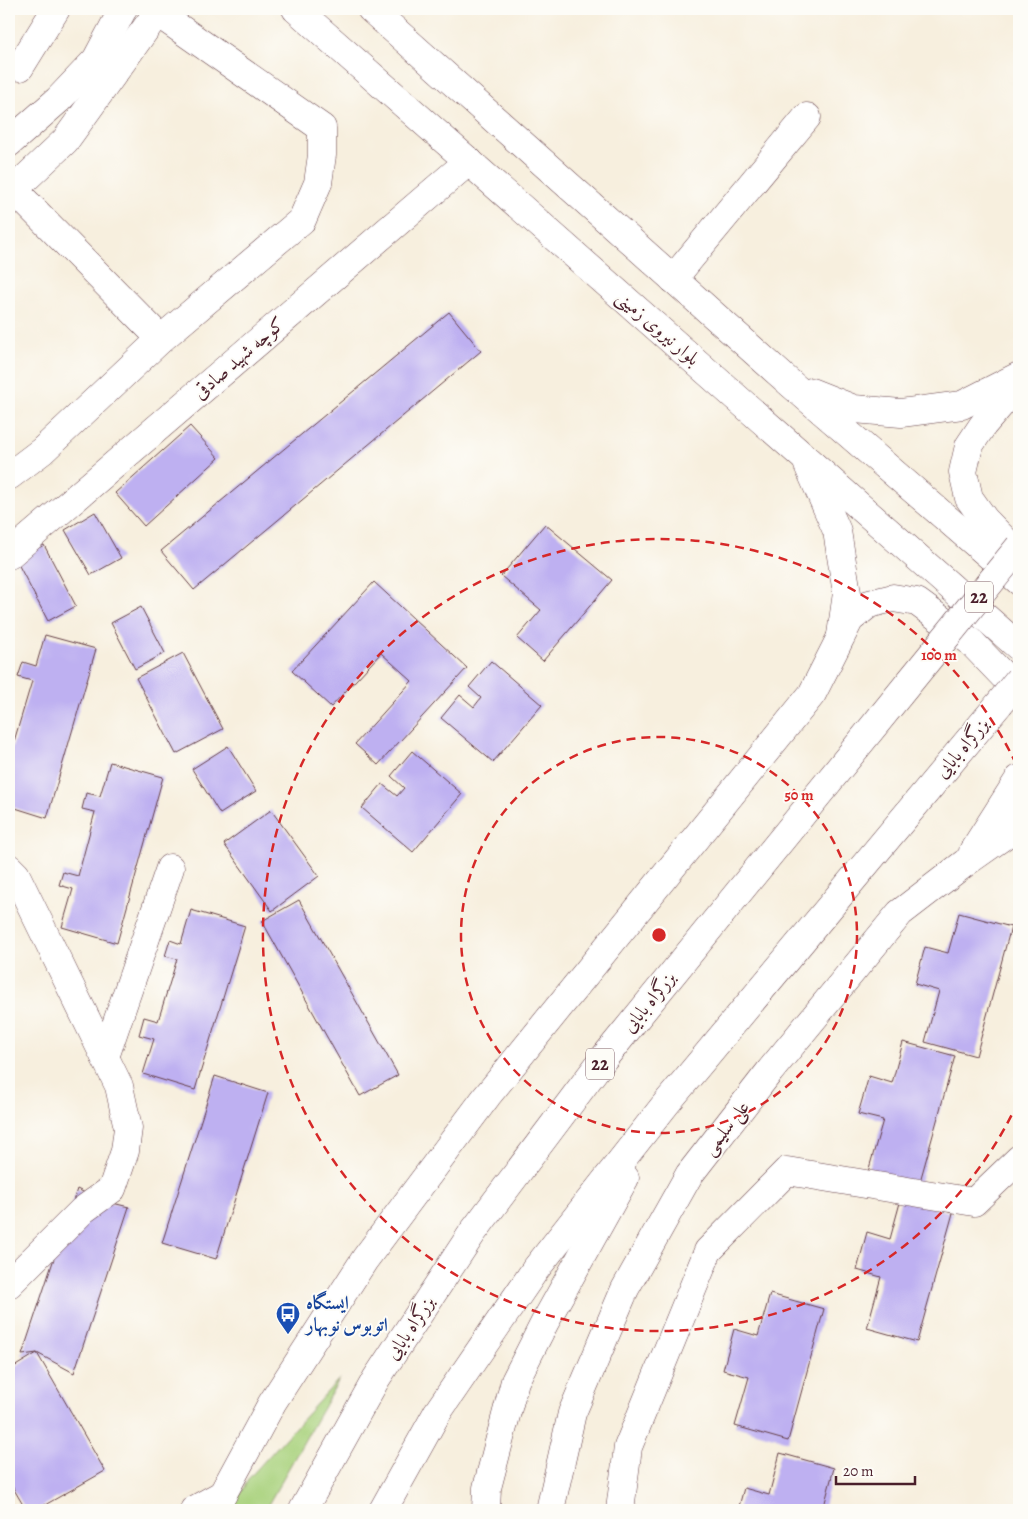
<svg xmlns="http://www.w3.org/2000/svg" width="1028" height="1519" font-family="Alegreya,Amiri,serif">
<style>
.green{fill:#a9d27d;stroke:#7a7854}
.building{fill:#beb0f1}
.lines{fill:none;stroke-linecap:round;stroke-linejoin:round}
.minor-casing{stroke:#643e46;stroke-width:29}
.major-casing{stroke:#643e46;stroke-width:29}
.highway-casing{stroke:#643e46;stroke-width:29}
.minor{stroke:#fff;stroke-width:28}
.major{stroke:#fff;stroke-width:28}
.highway{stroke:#fff;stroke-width:28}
.highway-bridge-casing{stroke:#643e46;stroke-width:29;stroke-linecap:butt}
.highway-bridge{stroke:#fff;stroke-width:28}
.ring{fill:none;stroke:#d62828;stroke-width:2.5;stroke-dasharray:9 6}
.labels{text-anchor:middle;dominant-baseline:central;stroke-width:4;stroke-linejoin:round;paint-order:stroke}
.shield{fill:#fdfcf7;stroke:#806168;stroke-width:1}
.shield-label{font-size:18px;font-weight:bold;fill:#4a1f2b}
.street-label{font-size:19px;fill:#4a1f2b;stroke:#fdfcf7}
.transit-label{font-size:19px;font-weight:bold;fill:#164399;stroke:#fdfcf7;text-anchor:start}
.centre{fill:#d62828;stroke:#fdfcf7;stroke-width:2.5}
.ring-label{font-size:15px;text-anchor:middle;font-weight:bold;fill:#d62828;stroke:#fdfcf7;stroke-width:4;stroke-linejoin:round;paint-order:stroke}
</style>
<rect width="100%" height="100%" fill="#fdfcf7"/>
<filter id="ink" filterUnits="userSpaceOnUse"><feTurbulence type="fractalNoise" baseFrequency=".02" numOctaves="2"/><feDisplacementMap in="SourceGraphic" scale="10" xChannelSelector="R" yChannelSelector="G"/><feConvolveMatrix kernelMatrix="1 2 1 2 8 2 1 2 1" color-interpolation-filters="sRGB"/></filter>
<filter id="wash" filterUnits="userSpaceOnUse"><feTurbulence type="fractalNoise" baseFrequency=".0096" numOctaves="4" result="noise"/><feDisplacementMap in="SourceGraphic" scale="20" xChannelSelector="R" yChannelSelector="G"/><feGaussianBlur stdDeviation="1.12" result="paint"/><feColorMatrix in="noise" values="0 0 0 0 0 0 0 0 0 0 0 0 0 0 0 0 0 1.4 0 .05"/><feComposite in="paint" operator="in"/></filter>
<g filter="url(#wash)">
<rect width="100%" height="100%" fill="#f7efde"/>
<!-- green -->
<polygon class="green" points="340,1378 265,1510 231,1510 249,1478"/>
<g id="blocks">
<!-- building -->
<g class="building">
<polygon points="449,312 481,351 194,590 161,551"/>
<polygon points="190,426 219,458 144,526 115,493"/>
<polygon points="95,512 121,558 91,575 65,530"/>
<polygon points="545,524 612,580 543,661 517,638 541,610 501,576"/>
<polygon points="44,545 76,606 48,621 16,560"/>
<polygon points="374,582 467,668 378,765 355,744 412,681 381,653 331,707 292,671"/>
<polygon points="141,607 165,653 135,669 111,623"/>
<polygon points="45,635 96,649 47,818 9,806 9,747 12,748 32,681 18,677 23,662 36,666"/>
<polygon points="183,653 223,729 176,754 136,678"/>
<polygon points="491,661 542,705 493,762 441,718 460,695 474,707 481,698 469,687"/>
<polygon points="228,746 256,791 220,814 192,769"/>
<polygon points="412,751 462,794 413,852 362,808 382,784 397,796 404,788 391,776"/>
<polygon points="110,762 163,777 117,943 62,927 73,889 59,885 63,872 78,876 95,812 82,809 86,793 100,796"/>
<polygon points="271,810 319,876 272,911 224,844"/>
<polygon points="299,900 398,1075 360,1096 262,921"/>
<polygon points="191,910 245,926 195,1090 143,1074 154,1039 139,1035 144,1017 158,1021 177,959 165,956 170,940 181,944"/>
<polygon points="959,913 1011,927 976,1056 925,1042 939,991 915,984 925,947 948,953"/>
<polygon points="903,1042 955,1056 919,1185 868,1172 883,1120 858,1114 869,1076 892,1083"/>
<polygon points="215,1076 268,1093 216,1259 162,1243"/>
<polygon points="77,1189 100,1200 129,1207 74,1373 37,1353 22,1355"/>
<polygon points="901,1199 953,1213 917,1342 867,1328 881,1277 857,1270 867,1232 890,1239"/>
<polygon points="770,1294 824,1309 788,1441 735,1426 749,1377 723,1370 734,1329 758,1336"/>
<polygon points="37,1353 105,1471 36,1510 26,1510 9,1481 9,1370"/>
<polygon points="780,1453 834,1468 823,1510 738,1510 744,1488 769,1495"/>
</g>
</g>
</g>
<g filter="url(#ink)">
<use href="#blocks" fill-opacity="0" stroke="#643e46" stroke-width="1"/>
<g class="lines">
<defs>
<g id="minor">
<polyline points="20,67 56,9"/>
<polyline points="9,143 58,100 96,60 123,9"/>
<polyline points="9,185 161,339"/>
<polyline points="9,194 65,141 157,13"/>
<polyline points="673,279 807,117"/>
<polyline points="9,476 42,451 161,339 302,220 318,183 322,155 322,128 152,9"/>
<polyline points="9,555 469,161"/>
<polyline points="9,868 16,875 119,1086 128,1128 125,1151 112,1189 83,1210 9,1284"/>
<polyline points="105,1057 170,868"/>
<polyline points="194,1510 223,1494"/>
<polyline points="620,1510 628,1447 708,1251 787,1171 974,1202 1019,1159"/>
</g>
<g id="major">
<polyline points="296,9 1019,647"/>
<polyline points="371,9 791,384 1019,581"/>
<polyline points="1019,383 983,425 969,446 963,472 969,498 984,519 1019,555"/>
<polyline points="811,392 854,409 901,413 962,405 1019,376"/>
<polyline points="808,465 837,531 847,593 841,635"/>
<polyline points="973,851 1019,779"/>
<polyline points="214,1510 272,1403 365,1259 487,1096 812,694 850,619 869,604 893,598 917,602 970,641 1019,692"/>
<polyline points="550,1510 572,1413 625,1289 689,1175 770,1071 900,913 965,863 1019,825"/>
</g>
<g id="highway">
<polyline points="303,1510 376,1379 473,1232 604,1058 938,647"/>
<polyline points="383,1510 437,1413 535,1270 665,1105 999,704"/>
<polyline points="486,1510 487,1488 515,1381 545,1322 625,1178"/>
</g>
</defs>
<!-- minor casing -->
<use href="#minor" class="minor-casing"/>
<!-- major casing -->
<use href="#major" class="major-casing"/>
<!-- highway casing -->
<use href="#highway" class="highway-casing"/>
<!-- minor -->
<use href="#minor" class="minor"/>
<!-- major -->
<use href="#major" class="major"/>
<!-- highway -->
<use href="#highway" class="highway"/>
<defs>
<g id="highway-bridge">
<polyline points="938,647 1019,547"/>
<polyline points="999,704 1019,679"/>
</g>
</defs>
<!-- highway-bridge casing -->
<use href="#highway-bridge" class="highway-bridge-casing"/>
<!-- highway-bridge -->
<use href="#highway-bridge" class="highway-bridge"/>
</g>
</g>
<!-- distance rings -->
<g class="ring">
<circle cx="659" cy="935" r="198"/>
<path d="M1018 1102A396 396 0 1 1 1018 768"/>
</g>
<!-- icons -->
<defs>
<symbol id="bus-pin" viewBox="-11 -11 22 30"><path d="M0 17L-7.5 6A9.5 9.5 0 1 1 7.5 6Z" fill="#1a4fb4" stroke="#fdfcf7"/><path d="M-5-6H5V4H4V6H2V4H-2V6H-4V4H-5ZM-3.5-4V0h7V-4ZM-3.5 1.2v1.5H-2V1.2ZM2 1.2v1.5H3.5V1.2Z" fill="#fff"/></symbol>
</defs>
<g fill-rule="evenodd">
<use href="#bus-pin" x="274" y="1300" width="28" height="38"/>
</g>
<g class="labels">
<!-- shield labels -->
<g class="shield">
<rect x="965" y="581.5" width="28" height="31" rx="4"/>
<rect x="586" y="1048.5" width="28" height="31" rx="4"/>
</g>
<g class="shield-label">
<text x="979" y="597">22</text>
<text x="600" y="1064">22</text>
</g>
<!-- street labels -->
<g class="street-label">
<text transform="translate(658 328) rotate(41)">بلوار نیروی زمینی</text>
<text transform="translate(239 358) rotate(-41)">کوچه شهید صادقی</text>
<text transform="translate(962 748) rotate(-50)">بزرگراه بابایی</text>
<text transform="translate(649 1002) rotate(-51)">بزرگراه بابایی</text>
<text transform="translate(726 1128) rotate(-52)">علی سلیمی</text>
<text transform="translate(410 1328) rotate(-56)">بزرگراه بابایی</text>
</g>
<!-- transit labels -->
<g class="transit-label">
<text x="306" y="1303">ایستگاه<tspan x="306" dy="22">اتوبوس نوبهار</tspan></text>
</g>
</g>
<circle cx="659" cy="935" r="8" class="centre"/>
<g class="ring-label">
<text x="939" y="660">100 m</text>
<text x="799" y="800">50 m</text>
</g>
<!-- margin -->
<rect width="1028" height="1519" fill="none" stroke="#fdfcf7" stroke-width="30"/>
<!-- scale -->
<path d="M836 1476v8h79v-8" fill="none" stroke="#4a1f2b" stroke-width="2.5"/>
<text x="843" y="1476" font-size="15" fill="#4a1f2b" stroke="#fdfcf7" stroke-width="4" paint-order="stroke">20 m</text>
</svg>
